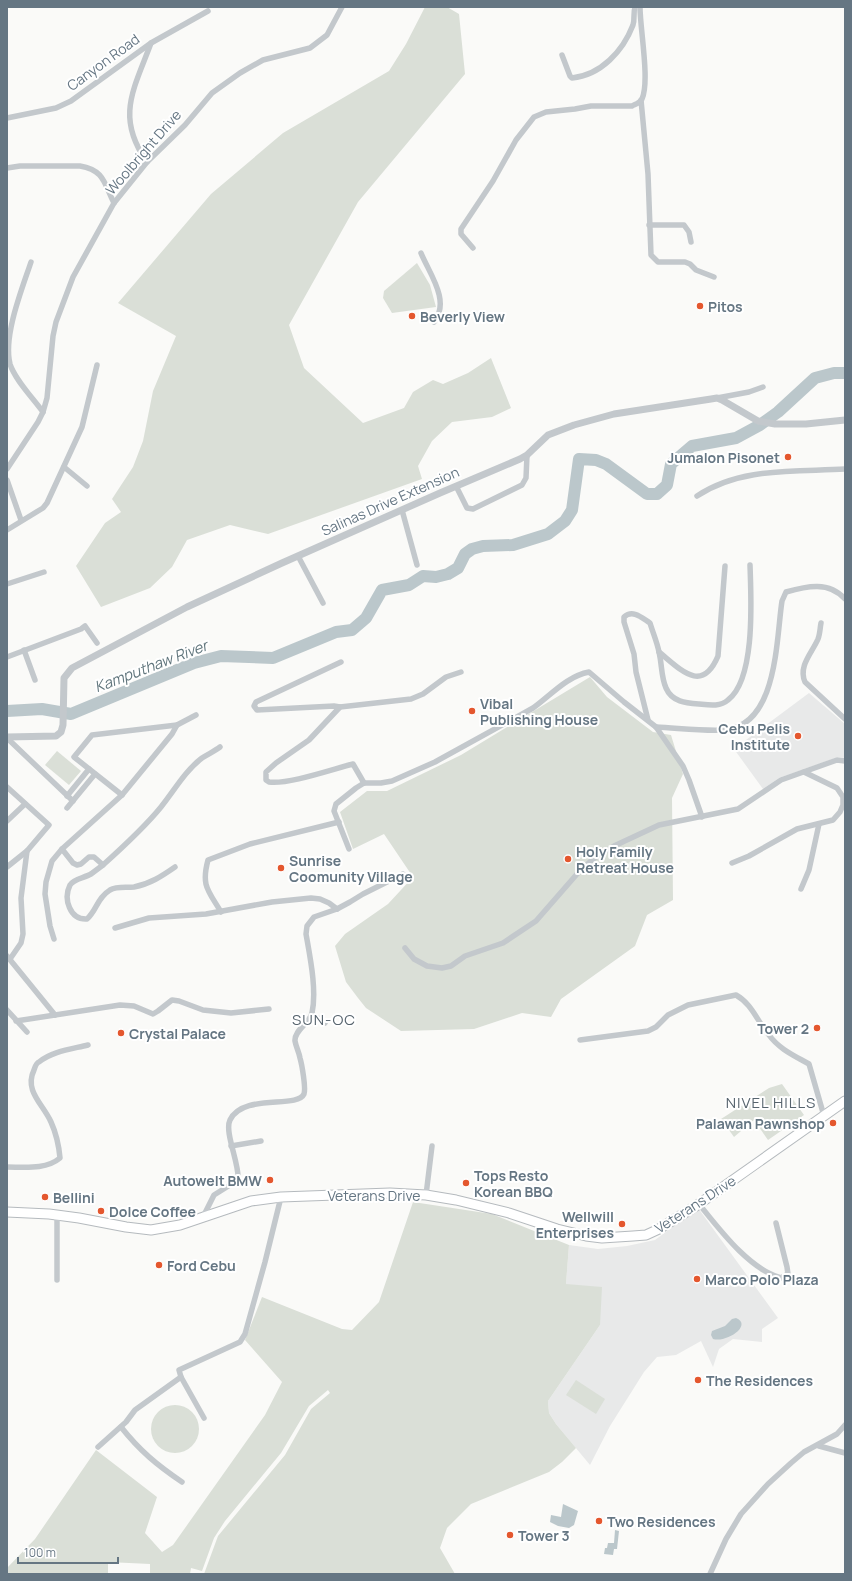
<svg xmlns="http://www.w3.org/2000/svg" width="852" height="1581" font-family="Manrope,sans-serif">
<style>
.built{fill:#e8e9e9}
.green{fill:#dadfd7}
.water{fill:#bbc7cb}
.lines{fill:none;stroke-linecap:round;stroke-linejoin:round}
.river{stroke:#bbc7cb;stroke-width:12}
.primary-casing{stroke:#b5babe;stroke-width:11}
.minor{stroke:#c3c8cc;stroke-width:5.5}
.tertiary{stroke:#c3c8cc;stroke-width:7}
.primary{stroke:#fff;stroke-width:9}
.poi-dot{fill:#e4572e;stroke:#fff;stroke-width:1.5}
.labels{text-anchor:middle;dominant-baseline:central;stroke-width:4;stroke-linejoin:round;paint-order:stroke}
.street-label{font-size:14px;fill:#657683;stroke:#fff}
.poi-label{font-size:14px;font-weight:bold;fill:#657683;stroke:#fff;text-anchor:start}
.water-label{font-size:15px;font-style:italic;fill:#60757c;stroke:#fff}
.neighbourhood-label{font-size:15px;letter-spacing:1px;fill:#57646e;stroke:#fff}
</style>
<rect width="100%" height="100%" fill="#fafaf8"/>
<!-- built -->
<g class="built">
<polygon points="809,693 845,724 845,758 838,757 779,778 763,789 734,749"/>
<polygon points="698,1208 778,1318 762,1329 762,1342 733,1339 719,1349 713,1367 701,1341 676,1355 657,1357 644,1372 610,1426 590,1465 556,1424 549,1413 548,1401 600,1325 566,1284 569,1245 598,1249 627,1246 655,1240"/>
</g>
<!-- green -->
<g class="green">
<polygon points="425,7 447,7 459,14 465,74 358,202 289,325 304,368 363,423 404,408 413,392 433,380 443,384 468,373 491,358 511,408 492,417 452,422 432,441 418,466 422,479 268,534 230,525 187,540 172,567 150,588 101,607 76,566 105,523 121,512 112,499 133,467 143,441 153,391 176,336 118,303 211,194 283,133 389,71 406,44"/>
<polygon points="417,263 430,285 436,307 392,313 383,298 384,291"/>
<polygon points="590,677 607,697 653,732 671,735 683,774 672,798 673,900 647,915 635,946 561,999 551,1017 522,1013 474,1029 401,1031 366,1008 358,998 346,982 335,946 345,934 388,904 413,877 384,834 353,849 340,812 367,791 387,791 461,755"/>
<polygon points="57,751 81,771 69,785 45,765"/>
<polygon points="782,1084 804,1115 768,1140 754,1120 734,1137 721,1119 769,1088"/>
<polygon points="413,1202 492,1214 569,1245 566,1284 602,1287 600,1325 548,1401 549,1413 556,1424 576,1448 562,1462 549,1472 471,1504 447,1528 440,1548 455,1574 204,1574 218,1536 285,1455 311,1409 330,1393 328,1390 309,1406 281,1453 225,1521 214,1538 202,1571 191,1568 190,1574 150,1574 150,1564 108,1562 108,1574 7,1574 7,1568 35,1539 96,1450 157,1497 145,1533 162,1552 173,1545 265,1415 282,1382 245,1340 262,1297 342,1329 352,1330 379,1302"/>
<polygon points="576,1380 605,1399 596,1414 566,1395"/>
<circle cx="175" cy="1429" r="24"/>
</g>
<!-- water -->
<g class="water">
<path d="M736,1318c17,7 -9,25 -23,21l-2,-4 1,-4 13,-5 7,-7z"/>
<polygon points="563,1504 578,1511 574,1525 569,1528 558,1526 550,1522 551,1515 561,1517"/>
<polygon points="615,1530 619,1531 617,1549 614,1549 613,1555 604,1554 605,1548 607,1548 608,1543 614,1543"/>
</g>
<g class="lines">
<!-- river -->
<polyline class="river" points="7,711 42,709 71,714 194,663 221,656 273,658 336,632 352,630 366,618 382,590 409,585 423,576 436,577 448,574 458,568 465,554 472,549 483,546 513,545 548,534 565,521 572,510 579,459 596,460 606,464 647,494 657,494 667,485 671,464 692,446 736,438 760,425 778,412 815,378 834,373 845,373"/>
<defs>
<polyline id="primary" points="7,1212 49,1214 79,1218 126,1227 151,1230 180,1225 251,1201 281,1197 390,1193 426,1195 456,1200 509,1213 557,1229 586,1236 602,1238 633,1236 646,1235 659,1229 699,1204 845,1101"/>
</defs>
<!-- primary casing -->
<use href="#primary" class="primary-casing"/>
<!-- minor -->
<g class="minor">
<path d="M562,55l8,21 2,2c29,-3 51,-27 61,-53 2,-6 0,-12 2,-18"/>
<polyline points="641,100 648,174 651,255 658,262 685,262 690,264 696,270 714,277"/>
<polyline points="7,118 56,108 71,101 151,43 208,11"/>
<path d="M147,162c-32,-45 -13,-73 4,-119"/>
<path d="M7,168l13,-2h60c24,4 24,17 34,37"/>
<polyline points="649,225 684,225 689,232 691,242"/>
<path d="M473,248l-12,-14v-5l32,-48 23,-41 18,-23 12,-5 29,-3 16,-3h41c4,-2 8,-3 10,-7 8,-18 -2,-70 -2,-92"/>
<path d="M421,253c8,20 30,48 13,69"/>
<path d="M31,262c-9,27 -28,74 -21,102 5,16 23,34 33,48"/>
<polyline points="717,398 749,392 763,387"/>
<polyline points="64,467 87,486"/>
<polyline points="7,469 38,422 43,412 47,398 53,336 56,322 73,277 114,203 147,162 185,125 212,93 240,73 263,60 310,48 327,35 342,7"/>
<polyline points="7,480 21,520"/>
<polyline points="456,486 467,508 473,509 522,485 526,478 527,455"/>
<path d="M697,496c43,-29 98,-24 148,-27"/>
<polyline points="402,510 417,565"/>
<polyline points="7,530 43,508 47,503 82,427 97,365"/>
<polyline points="298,556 323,603"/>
<polyline points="7,584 44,572"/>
<path d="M821,623c-1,5 -1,11 -3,16 -6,14 -20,27 -13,43l40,37"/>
<polyline points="24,650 35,680"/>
<path d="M659,652c22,18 43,42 59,4l7,-90"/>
<polyline points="7,657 81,629 85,626 97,643"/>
<polyline points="340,707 334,706 257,710 254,706 256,702 341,662"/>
<path d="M648,720l-12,-48 -2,-18 -10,-32v-5c9,-8 18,1 26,6 3,10 7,19 9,29 3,12 2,25 7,36 6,14 20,15 33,16 10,1 21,3 29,-4 28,-21 23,-103 22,-135"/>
<path d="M656,727c22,1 45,4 67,3 55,-3 53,-91 59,-129l4,-9c21,-6 43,-11 59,7"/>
<polyline points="7,738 73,801"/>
<path d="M364,783l-11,-19c-20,5 -66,21 -84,18l-3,-2v-8l10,-9 33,-23 31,-33 71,-8 12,-5 23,-17 15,-5"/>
<polyline points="7,787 49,825 27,851 7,867"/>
<polyline points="122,795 74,757 92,735 177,725 196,715"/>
<polyline points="67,796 89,769"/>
<polyline points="67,808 95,774"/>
<polyline points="7,821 25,804"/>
<polyline points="62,849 73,863 77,865 81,864 89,857 94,857 103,865"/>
<path d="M349,849l-15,-38 2,-7 20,-16 8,-5h17l11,-2 43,-19 98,-54c17,-12 34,-32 56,-36l35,30 32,25 27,39 6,14 13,37"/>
<polyline points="732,863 749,856 797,829 833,820 840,812 843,805 843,797 837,788 804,772"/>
<path d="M175,867c-13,9 -25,17 -41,20 -8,1 -17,-1 -24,3 -13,8 -13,20 -23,29 -17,1 -24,-20 -17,-34 3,-6 14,-7 21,-11 4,-3 8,-6 12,-9 20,-18 41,-37 58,-58 13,-16 24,-36 41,-49 6,-4 13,-7 18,-11"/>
<polyline points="801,889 809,870 819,824"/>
<path d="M221,912c-13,-22 -20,-26 -13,-52l42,-16 89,-22"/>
<polyline points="115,928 149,918 206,914 272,902 311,898 320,899 329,903 337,909"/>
<polyline points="54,939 50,926 45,894 46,882 52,861 62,849 122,795 172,734 177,725"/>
<polyline points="405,948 414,959 427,966 442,968 451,966 465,956 503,943 536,921 577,874 593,859 614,846 659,825 738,809 781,780 837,760 845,761"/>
<polyline points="7,956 55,1015"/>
<polyline points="10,959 21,943 23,934 21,898 27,851"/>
<polyline points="7,1010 27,1032"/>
<polyline points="312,1014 325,1023"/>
<polyline points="16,1021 120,1005 134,1006 153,1014 158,1011 172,1000 179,1001 203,1010 231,1013 269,1009"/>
<path d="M580,1040l68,-9 8,-4 12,-12 20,-10 48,-10c16,9 21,26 33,40 10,14 26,21 40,29l15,52"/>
<polyline points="231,1146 261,1141"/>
<path d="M7,1167c17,0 39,3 53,-9 -1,-11 -4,-25 -9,-36 -8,-18 -27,-31 -17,-52 1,-3 2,-7 5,-8 13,-11 33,-13 49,-17"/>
<polyline points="426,1195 432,1146"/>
<path d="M699,1204c21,26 50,65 82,74l7,-4 -1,-7 -11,-44"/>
<path d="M203,1217l11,-22 24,-15c2,-15 -14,-48 -8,-60 13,-27 67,-11 74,-26 2,-6 -2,-29 -4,-36 -1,-6 -4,-11 -5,-17 -1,-11 15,-18 17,-28 5,-23 -2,-56 -6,-79l1,-8 7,-9 23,-8 13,-7 13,-8 40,-20"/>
<polyline points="57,1280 57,1215"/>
<polyline points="204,1418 181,1377 179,1370 240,1342 245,1334 265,1262 281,1197"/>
<path d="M121,1427c19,24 36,38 61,55"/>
<polyline points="819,1446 845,1453"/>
<polyline points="98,1447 126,1422 135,1410 181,1377"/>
<polyline points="710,1574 726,1539 741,1514 768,1484 791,1463 804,1452 837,1434 845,1425"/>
</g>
<!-- tertiary -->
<polyline class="tertiary" points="7,737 56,736 61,732 63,725 64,678 72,668 187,607 282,563 440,493 520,459 527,455 548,435 574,425 614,414 711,399 717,398 722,400 758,421 775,424 806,424 845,420"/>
<!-- primary -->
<use href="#primary" class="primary"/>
</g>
<!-- markers -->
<g class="poi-dot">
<circle cx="700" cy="306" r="4"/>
<circle cx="412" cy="316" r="4"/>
<circle cx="788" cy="457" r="4"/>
<circle cx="472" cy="711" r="4"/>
<circle cx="798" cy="736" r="4"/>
<circle cx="568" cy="859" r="4"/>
<circle cx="281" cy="868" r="4"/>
<circle cx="817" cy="1028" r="4"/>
<circle cx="121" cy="1033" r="4"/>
<circle cx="833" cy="1123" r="4"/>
<circle cx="270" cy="1180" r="4"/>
<circle cx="466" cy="1183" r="4"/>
<circle cx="45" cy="1197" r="4"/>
<circle cx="101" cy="1211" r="4"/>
<circle cx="622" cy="1224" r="4"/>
<circle cx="159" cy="1265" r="4"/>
<circle cx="697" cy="1279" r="4"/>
<circle cx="698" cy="1380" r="4"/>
<circle cx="599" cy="1521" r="4"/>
<circle cx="510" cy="1535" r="4"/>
</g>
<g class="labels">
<!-- street labels -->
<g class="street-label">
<text transform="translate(103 62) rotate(-36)">Canyon Road</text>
<text transform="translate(143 152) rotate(-49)">Woolbright Drive</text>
<text transform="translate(390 501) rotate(-24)">Salinas Drive Extension</text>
<text x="374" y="1195">Veterans Drive</text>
<text transform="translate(695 1204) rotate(-33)">Veterans Drive</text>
</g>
<!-- poi labels -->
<g class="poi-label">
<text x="708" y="306">Pitos</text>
<text x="420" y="316">Beverly View</text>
<text x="780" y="457" text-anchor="end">Jumalon Pisonet</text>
<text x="480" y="703">Vibal<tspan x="480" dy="16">Publishing House</tspan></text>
<text x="790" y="728" text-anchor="end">Cebu Pelis<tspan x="790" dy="16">Institute</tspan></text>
<text x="576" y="851">Holy Family<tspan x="576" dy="16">Retreat House</tspan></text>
<text x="289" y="860">Sunrise<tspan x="289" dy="16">Coomunity Village</tspan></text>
<text x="809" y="1028" text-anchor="end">Tower 2</text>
<text x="129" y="1033">Crystal Palace</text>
<text x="825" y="1123" text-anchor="end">Palawan Pawnshop</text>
<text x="474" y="1175">Tops Resto<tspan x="474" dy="16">Korean BBQ</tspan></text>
<text x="262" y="1180" text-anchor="end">Autowelt BMW</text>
<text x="53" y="1197">Bellini</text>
<text x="109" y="1211">Dolce Coffee</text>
<text x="614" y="1216" text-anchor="end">Wellwill<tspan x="614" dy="16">Enterprises</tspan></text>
<text x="167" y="1265">Ford Cebu</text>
<text x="705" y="1279">Marco Polo Plaza</text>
<text x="706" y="1380">The Residences</text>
<text x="607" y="1521">Two Residences</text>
<text x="518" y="1535">Tower 3</text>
</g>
<!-- water labels -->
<g class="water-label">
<text transform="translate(151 666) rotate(-21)">Kamputhaw River</text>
</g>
<!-- neighbourhood labels -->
<g class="neighbourhood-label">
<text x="324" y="1019">SUN-OC</text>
<text x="771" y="1102">NIVEL HILLS</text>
</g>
</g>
<!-- border -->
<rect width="852" height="1581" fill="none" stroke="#657683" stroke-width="16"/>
<!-- scale -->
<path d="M18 1557v6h100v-6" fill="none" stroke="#657683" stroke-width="2"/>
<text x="24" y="1557" font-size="12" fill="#657683" stroke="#ffffff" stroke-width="3" paint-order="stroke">100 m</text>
</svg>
